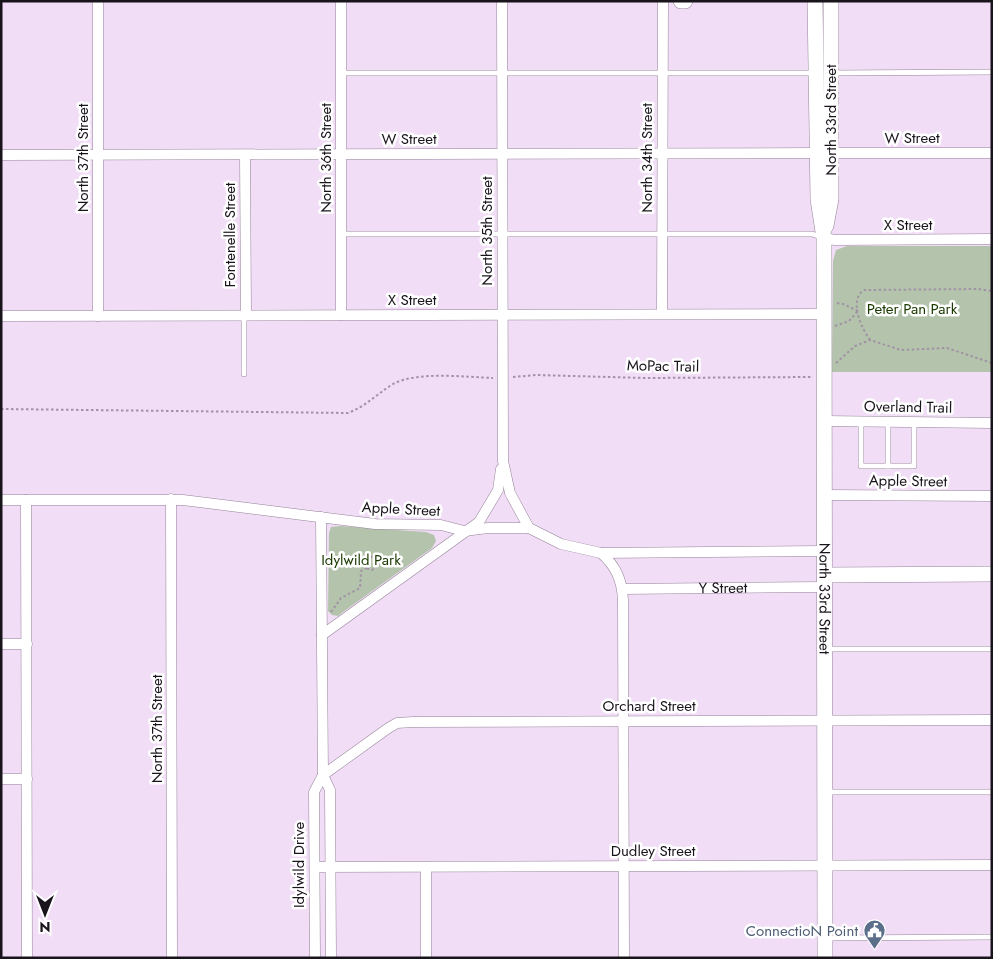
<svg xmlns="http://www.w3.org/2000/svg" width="993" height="959" font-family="Jost,sans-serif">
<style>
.green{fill:#b4c4ac}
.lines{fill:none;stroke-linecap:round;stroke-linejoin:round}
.lane-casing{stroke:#95839a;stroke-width:6}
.street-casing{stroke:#95839a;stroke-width:11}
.secondary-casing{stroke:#95839a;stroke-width:16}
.path{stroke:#a192a5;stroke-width:2;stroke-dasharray:2.5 2.5;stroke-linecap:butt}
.lane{stroke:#fff;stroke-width:5}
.street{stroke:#fff;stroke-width:10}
.secondary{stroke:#fff;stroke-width:15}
.labels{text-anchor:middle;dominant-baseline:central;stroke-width:5;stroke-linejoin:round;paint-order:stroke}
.street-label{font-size:15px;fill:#19131b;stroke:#fff}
.park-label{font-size:15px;fill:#1a3901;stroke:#fff}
.service-label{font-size:15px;fill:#4e5e75;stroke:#fff;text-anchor:end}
</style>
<rect width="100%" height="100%" fill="#f1ddf6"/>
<!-- green -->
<g class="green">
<polygon points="847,246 992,246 992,372 832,372 833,261 836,250"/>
<polygon points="340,526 426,532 434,535 436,541 432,548 343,612 338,616 332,615 328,611 329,533 331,527"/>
</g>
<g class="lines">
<defs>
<g id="lane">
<polyline points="341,73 813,73"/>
<polyline points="832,73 992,72"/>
<polyline points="341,234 812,234 821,237"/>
<polyline points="244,316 244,374"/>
<polyline points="861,422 861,466 914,466 914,422"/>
<polyline points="888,422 888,466"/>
<polyline points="827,649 992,649"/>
<polyline points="828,792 992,792"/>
<polyline points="828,938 992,937"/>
</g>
<g id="street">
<polyline points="98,1 98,316"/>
<polyline points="341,1 341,315"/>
<polyline points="502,1 503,461 510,493 529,528"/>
<polyline points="832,153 992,153"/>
<polyline points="1,155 816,153"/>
<polyline points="245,155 246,315"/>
<polyline points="824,238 835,240 992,239"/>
<polyline points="662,314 663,1"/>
<polyline points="1,316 824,314"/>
<polyline points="824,421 992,423"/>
<polyline points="824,495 992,496"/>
<polyline points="171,499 172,958"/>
<polyline points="1,500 183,500 375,524 441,525 464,531 488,528 529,528 561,544 601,553 824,551"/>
<polyline points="26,500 27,958"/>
<polyline points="321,517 323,775 330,790 331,958"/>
<path d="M601,553c15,13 21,27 22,47l1,358"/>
<path id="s1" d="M623,589l201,-2"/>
<polyline points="322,635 479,522 498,490 501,469"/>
<polyline points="1,644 27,644"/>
<polyline points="1,779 27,779"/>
<polyline points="315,867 992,865"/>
<polyline points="426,867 426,958"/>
<polyline points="315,958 314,792 323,775 387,729 397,723 413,722 992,720"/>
</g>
<g id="secondary">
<polyline points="681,1 685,1"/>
<path id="s2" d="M815,1l3,198 6,39 1,720"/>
<polyline points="826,226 831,199 831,1"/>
<polyline points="825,575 992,574"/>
</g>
</defs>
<!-- lane casing -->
<use href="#lane" class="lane-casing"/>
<!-- street casing -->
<use href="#street" class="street-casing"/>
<!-- secondary casing -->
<use href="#secondary" class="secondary-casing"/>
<!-- path -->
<g class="path">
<polyline points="837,303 843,304 858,311"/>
<polyline points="835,326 849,321 857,312"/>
<path d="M870,340c-8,-11 -22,-40 -6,-50l114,-1 14,2"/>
<polyline points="836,363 855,346 870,340 901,350 947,348 992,363"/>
<polyline points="513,377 536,375 645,378 813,377"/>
<path d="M1,409l347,4c18,-7 29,-19 45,-29 24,-13 73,-7 100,-6"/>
<polyline points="331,612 341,598 360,588 361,571 366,568 366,560 375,555 379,556 380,564 372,570 366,568"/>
</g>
<!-- lane -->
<use href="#lane" class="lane"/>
<!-- street -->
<use href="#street" class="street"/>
<!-- secondary -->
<use href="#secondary" class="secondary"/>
</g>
<!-- icons -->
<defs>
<symbol id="civic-pin" viewBox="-11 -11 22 30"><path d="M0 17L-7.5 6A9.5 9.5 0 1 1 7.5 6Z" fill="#5c6f8a" stroke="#fff"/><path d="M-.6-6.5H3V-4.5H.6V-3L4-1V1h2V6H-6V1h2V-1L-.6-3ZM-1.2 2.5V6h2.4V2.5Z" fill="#fff"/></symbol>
</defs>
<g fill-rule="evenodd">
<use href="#civic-pin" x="862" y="918" width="25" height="34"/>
</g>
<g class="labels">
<!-- street labels -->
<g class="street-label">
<text transform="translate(831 120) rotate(-90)">North 33rd Street</text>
<text x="912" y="138">W Street</text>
<text x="409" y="139">W Street</text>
<text transform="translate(83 158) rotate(-90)">North 37th Street</text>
<text transform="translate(326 158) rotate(-90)">North 36th Street</text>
<text transform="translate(647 158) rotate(-90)">North 34th Street</text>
<text x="908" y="225">X Street</text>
<text transform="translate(487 231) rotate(-90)">North 35th Street</text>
<text transform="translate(230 235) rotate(-90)">Fontenelle Street</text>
<text x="412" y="300">X Street</text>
<text transform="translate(663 366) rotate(1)">MoPac Trail</text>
<text transform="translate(908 407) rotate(1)">Overland Trail</text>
<text transform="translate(908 481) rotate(1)">Apple Street</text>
<text transform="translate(401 509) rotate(3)">Apple Street</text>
<text stroke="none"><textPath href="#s1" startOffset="100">Y Street</textPath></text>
<text stroke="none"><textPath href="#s2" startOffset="598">North 33rd Street</textPath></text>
<text x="649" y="706">Orchard Street</text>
<text transform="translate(157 729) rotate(-90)">North 37th Street</text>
<text x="653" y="851">Dudley Street</text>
<text transform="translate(299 865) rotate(-90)">Idylwild Drive</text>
</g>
<!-- park labels -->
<g class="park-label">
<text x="912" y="309">Peter Pan Park</text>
<text x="361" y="560">Idylwild Park</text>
</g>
<!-- service labels -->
<g class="service-label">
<text x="858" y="931">ConnectioN Point</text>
</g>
</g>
<!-- border -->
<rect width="993" height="959" fill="none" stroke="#19131b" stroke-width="5"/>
<!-- north arrow -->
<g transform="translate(45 914) rotate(180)" stroke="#ffffff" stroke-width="4" paint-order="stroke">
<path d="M0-4L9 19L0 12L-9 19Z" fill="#19131b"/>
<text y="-8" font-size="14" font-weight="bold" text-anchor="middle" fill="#19131b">N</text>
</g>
</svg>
